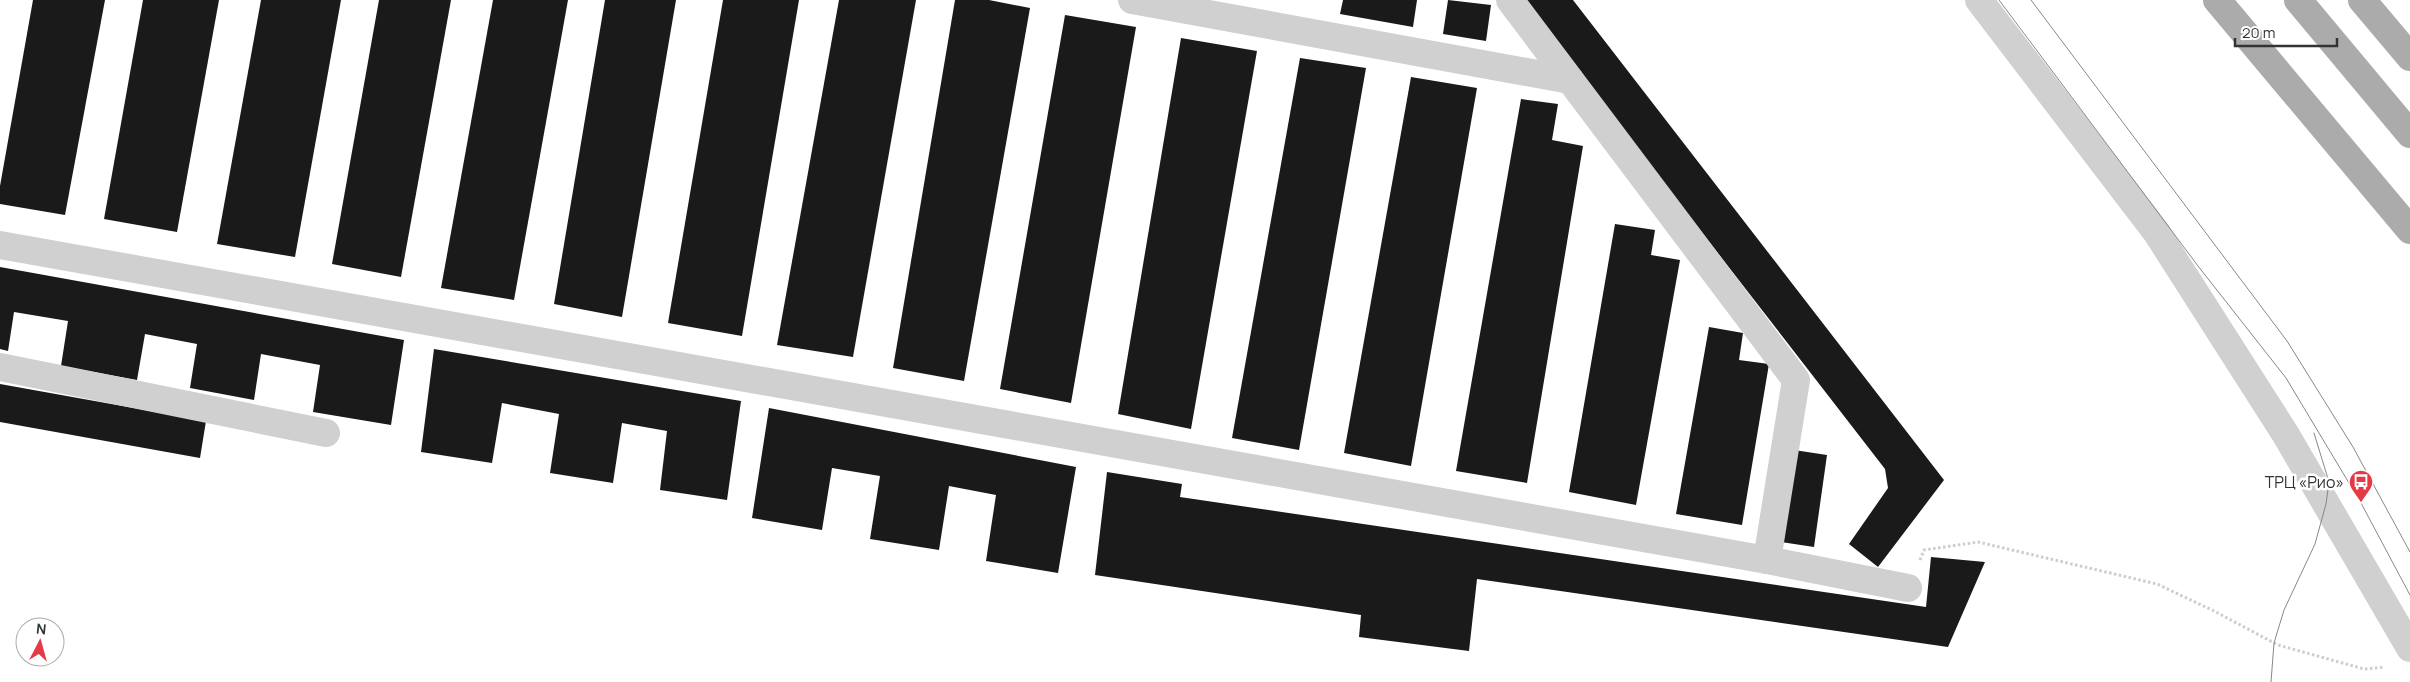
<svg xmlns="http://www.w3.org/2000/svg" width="2410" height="682" font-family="Manrope,sans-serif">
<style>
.building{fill:#1a1a1a}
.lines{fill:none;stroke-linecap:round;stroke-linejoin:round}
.path{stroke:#cdcdcd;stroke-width:3;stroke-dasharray:2.5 2.5;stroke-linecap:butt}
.minor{stroke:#d0d0d0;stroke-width:28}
.major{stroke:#ababab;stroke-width:28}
.tram{stroke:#888;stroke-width:1}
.labels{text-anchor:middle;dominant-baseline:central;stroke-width:5;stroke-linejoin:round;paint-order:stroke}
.poi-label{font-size:16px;fill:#333;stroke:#fff;text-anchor:end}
</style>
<rect width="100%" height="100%" fill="#fff"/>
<!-- building -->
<g class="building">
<polygon points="33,0 105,0 65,215 0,204 0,186"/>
<polygon points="143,0 219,0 177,232 104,219"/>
<polygon points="261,0 341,0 295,257 217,244"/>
<polygon points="379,0 451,0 401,277 332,264"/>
<polygon points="493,0 568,0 514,300 441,288"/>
<polygon points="605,0 676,0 622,317 554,304"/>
<polygon points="723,0 799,0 742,336 668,323"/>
<polygon points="839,0 916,0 853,357 777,345"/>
<polygon points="955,0 989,0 1030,8 964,381 893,368"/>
<polygon points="1343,0 1417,0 1413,27 1340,14"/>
<polygon points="1448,0 1491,5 1486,41 1443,34"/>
<polygon points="1522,0 1573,0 1944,480 1878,567 1849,544 1888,488 1885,469"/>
<polygon points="1065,15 1136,27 1071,403 1000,389"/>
<polygon points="1181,38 1257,51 1191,429 1118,414"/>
<polygon points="1300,58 1366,68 1299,450 1232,438"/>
<polygon points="1411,77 1477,88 1411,466 1344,453"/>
<polygon points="1521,99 1558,104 1552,140 1583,146 1527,483 1456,471"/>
<polygon points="1615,224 1655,230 1651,255 1680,260 1636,505 1569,492"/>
<polygon points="0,267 404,340 391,425 313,412 320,365 261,354 254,400 190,388 197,344 145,334 137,380 61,366 68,321 14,312 8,351 0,349"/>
<polygon points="1709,327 1743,333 1739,360 1769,364 1742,525 1676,514"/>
<polygon points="434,349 741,401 727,500 660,490 667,431 622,423 613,483 550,473 559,414 502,403 492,463 421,452"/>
<polygon points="0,384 206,421 200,458 0,422"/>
<polygon points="769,408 1076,467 1058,573 986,561 996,495 949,486 939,550 870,539 880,476 832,468 822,530 752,518"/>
<polygon points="1794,450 1827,455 1814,547 1781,542"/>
<polygon points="1107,472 1182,484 1180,497 1926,607 1931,557 1985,562 1948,647 1477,579 1469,651 1359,637 1361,615 1095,575"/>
</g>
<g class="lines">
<!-- path -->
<polyline class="path" points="1920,560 1924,550 1978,542 2157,584 2214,611 2278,645 2364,669 2384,667"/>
<!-- minor -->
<g class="minor">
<polyline points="1132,0 1570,80"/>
<polyline points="1510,0 1796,380 1767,560"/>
<polyline points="1979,0 2157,233 2286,435 2410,648"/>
<polyline points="0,245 1767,560 1908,588"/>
<polyline points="0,367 326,433"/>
</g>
<!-- major -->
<g class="major">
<polyline points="2217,0 2410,230"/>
<polyline points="2298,0 2410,134"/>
<polyline points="2362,0 2410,57"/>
</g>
<!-- tram -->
<g class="tram">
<polyline points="1999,0 2198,266 2286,378 2361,503 2410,595"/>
<polyline points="2031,0 2287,341 2353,447 2410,552"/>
<polyline points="2271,682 2274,643 2284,610 2315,544 2326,504 2329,482 2314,433"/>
</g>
</g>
<!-- icons -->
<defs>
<symbol id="bus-pin" viewBox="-11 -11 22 30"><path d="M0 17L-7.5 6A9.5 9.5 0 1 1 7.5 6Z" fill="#e63946" stroke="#fff"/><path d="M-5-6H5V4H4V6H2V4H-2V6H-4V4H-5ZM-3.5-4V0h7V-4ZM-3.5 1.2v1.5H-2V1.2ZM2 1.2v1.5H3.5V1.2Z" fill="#fff"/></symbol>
</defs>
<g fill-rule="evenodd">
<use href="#bus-pin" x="2347" y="468" width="28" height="38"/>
</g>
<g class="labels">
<!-- poi labels -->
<g class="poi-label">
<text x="2344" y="482">ТРЦ «Рио»</text>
</g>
</g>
<!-- north arrow -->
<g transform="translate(40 642) rotate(6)"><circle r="24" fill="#ffffff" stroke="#adadad"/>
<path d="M0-4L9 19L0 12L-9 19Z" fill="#e63946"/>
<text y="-8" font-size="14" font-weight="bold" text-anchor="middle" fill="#333333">N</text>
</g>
<!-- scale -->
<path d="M2235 38v8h102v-8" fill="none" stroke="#333333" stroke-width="2.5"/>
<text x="2242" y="38" font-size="15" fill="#333333" stroke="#ffffff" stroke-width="4" paint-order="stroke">20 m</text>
</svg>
